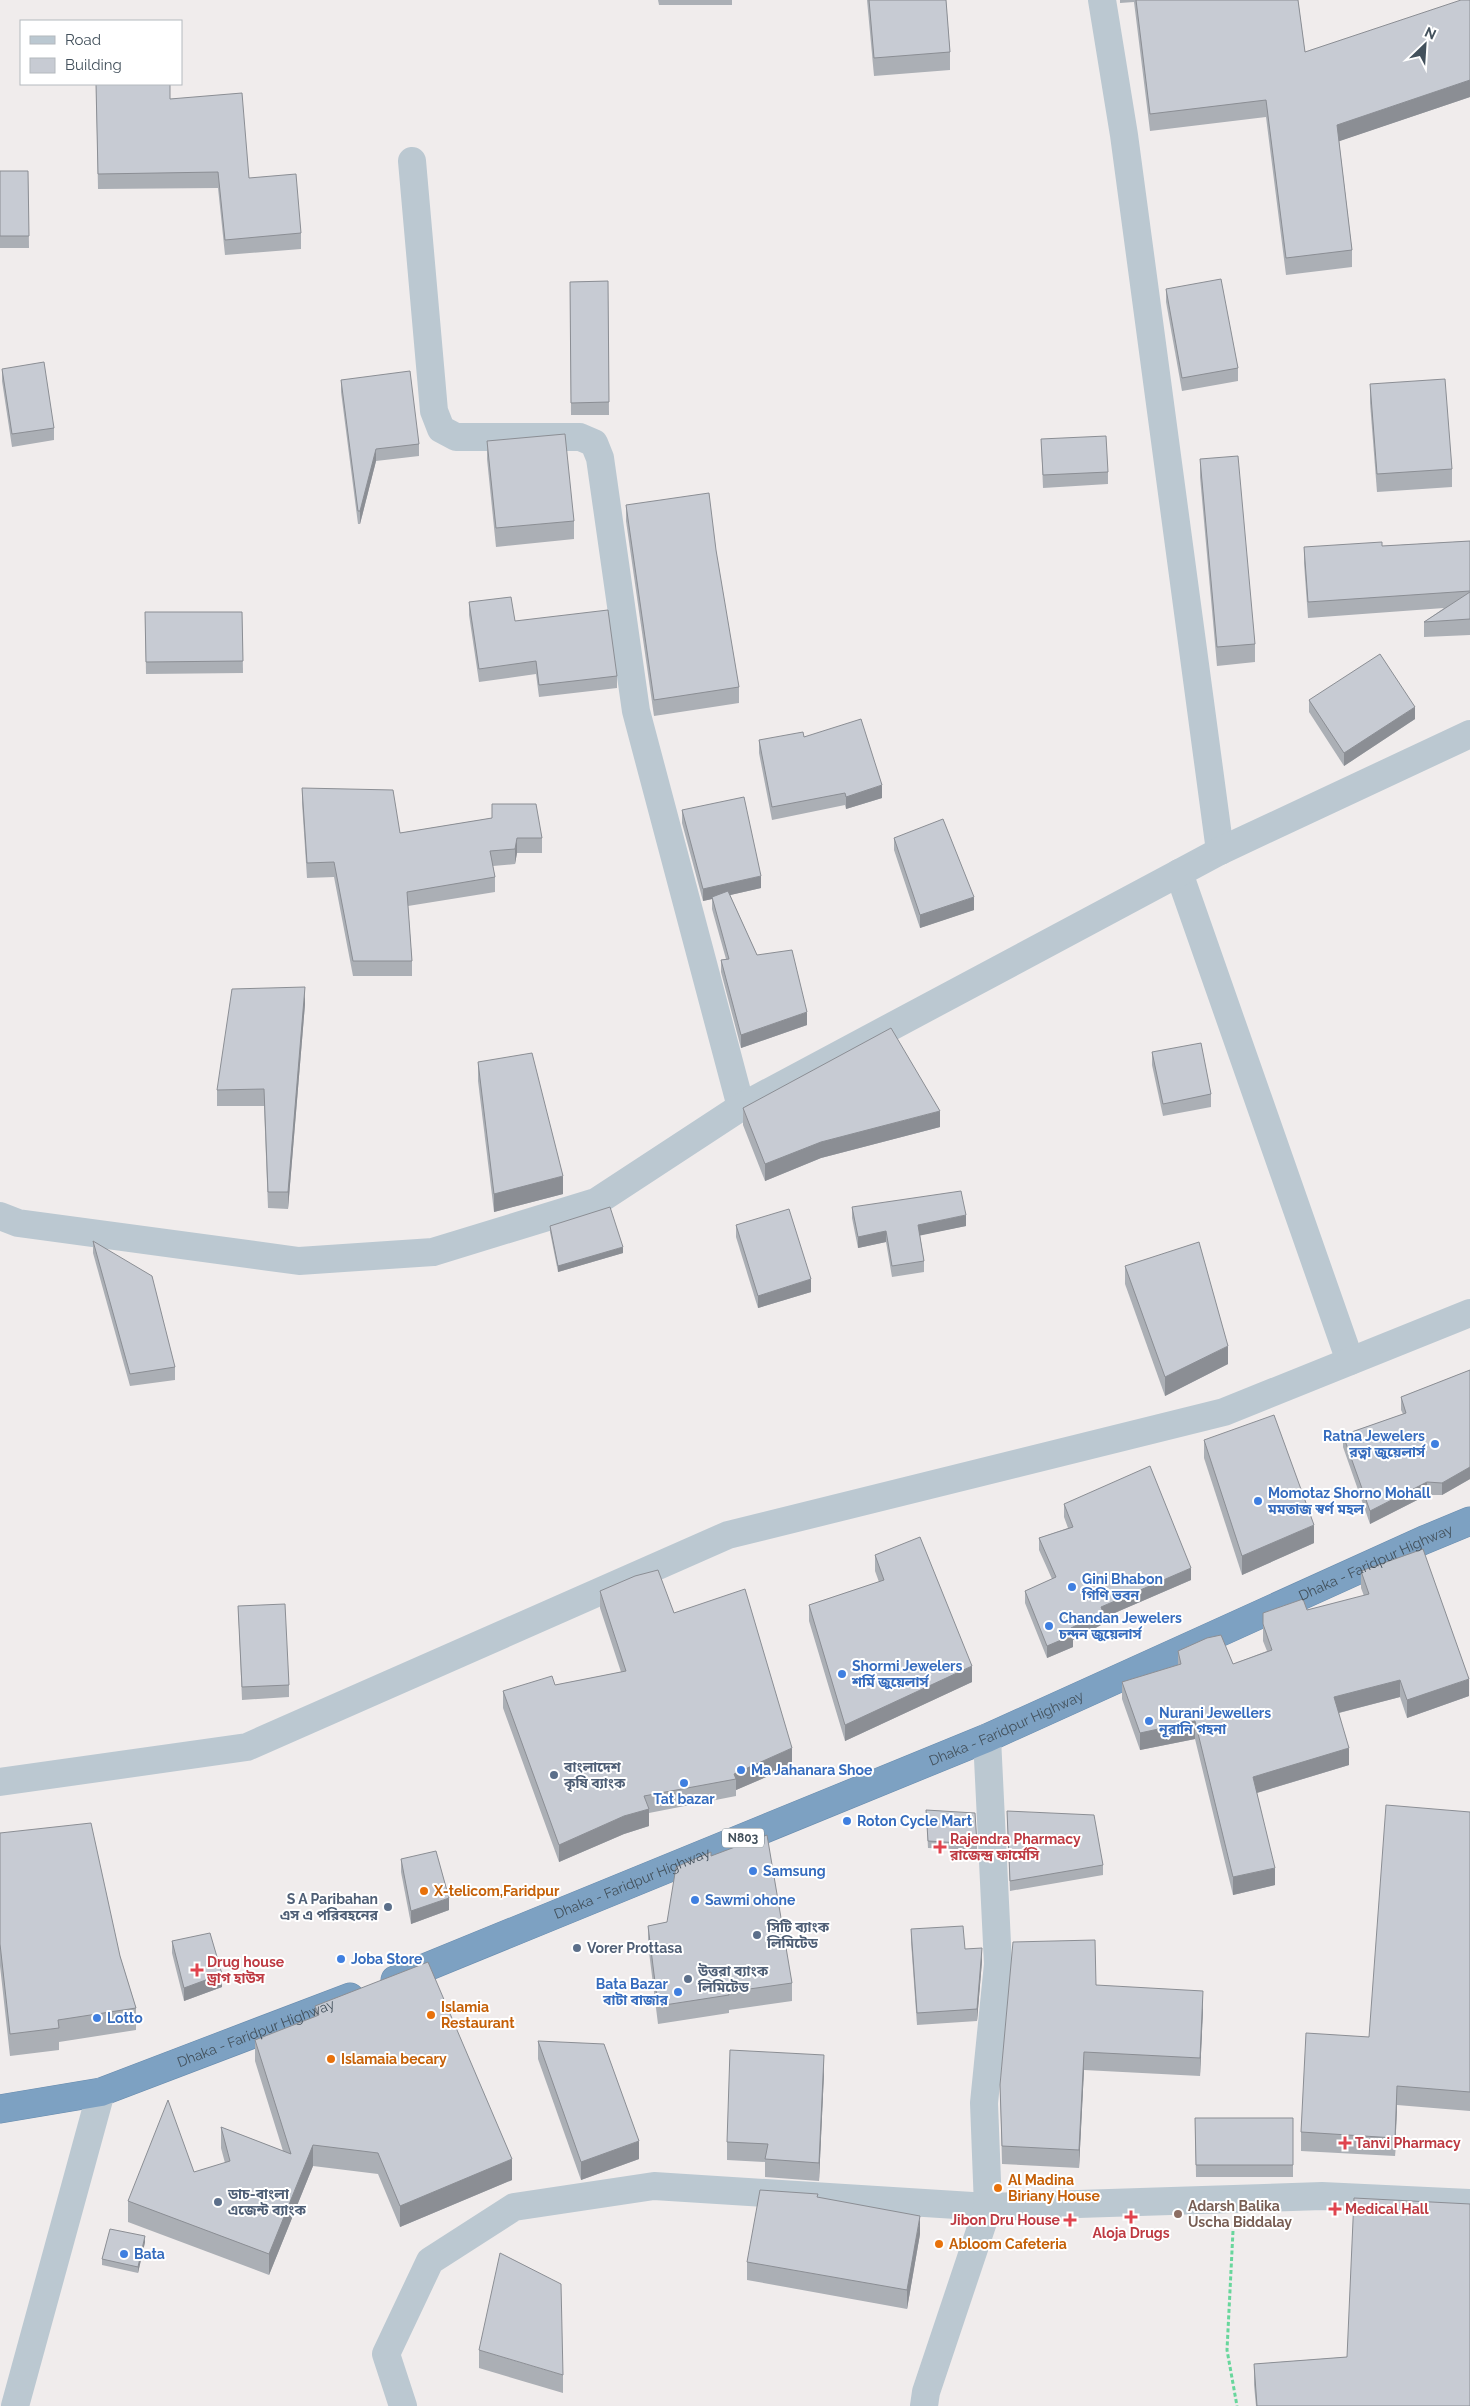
<svg xmlns="http://www.w3.org/2000/svg" width="1470" height="2406" font-family="Raleway,'Noto Sans Bengali',sans-serif">
<style>
.lines{fill:none;stroke-linecap:round;stroke-linejoin:round}
.highway-casing{stroke:#698cae;stroke-width:29}
.path{stroke:#68d69c;stroke-width:3;stroke-dasharray:4 2.5;stroke-linecap:butt}
.street{stroke:#bbc8d1;stroke-width:28}
.highway{stroke:#7da1c2;stroke-width:28}
.wall{fill:#abafb5}
.shaded-wall{fill:#8b8e94}
.building{fill:#c7cbd3;stroke:#8b8e94}
.shop-dot{fill:#3f7fe0;stroke:#fff;stroke-width:2}
.service-dot{fill:#5c6f8a;stroke:#fff;stroke-width:2}
.health-dot{fill:#e0444e;stroke:#fff;stroke-width:2}
.food-dot{fill:#e8710a;stroke:#fff;stroke-width:2}
.education-dot{fill:#8d6e63;stroke:#fff;stroke-width:2}
.labels{text-anchor:middle;dominant-baseline:central;stroke-width:4;stroke-linejoin:round;paint-order:stroke}
.shield{fill:#fff;stroke:#7b858d;stroke-width:1}
.shield-label{font-size:12px;font-weight:bold;fill:#43515c}
.shop-label{font-size:14px;font-weight:bold;fill:#366cbe;stroke:#fff;text-anchor:start}
.street-label{font-size:14px;fill:#43515c;stroke:#fff}
.service-label{font-size:14px;font-weight:bold;fill:#4e5e75;stroke:#fff;text-anchor:start}
.health-label{font-size:14px;font-weight:bold;fill:#be3a42;stroke:#fff;text-anchor:start}
.food-label{font-size:14px;font-weight:bold;fill:#c56008;stroke:#fff;text-anchor:start}
.education-label{font-size:14px;font-weight:bold;fill:#785e54;stroke:#fff;text-anchor:start}
</style>
<rect width="100%" height="100%" fill="#f0ecec"/>
<g class="lines">
<defs>
<g id="highway">
<path id="s1" d="M395,1980l592,-242 437,-198 46,-19"/>
<path id="s2" d="M0,2109l101,-17 249,-95"/>
</g>
</defs>
<!-- highway casing -->
<use href="#highway" class="highway-casing"/>
<!-- path -->
<polyline class="path" points="1233,2231 1227,2350 1237,2406"/>
<!-- street -->
<g class="street">
<polyline points="1102,0 1124,135 1220,851"/>
<polyline points="412,161 434,411 441,429 456,437 580,437 594,443 600,458 636,711 741,1107"/>
<polyline points="1179,873 1350,1361"/>
<polyline points="0,1216 18,1223 299,1261 433,1252 596,1202 741,1107 1179,873 1220,851 1470,734"/>
<polyline points="0,1782 247,1747 728,1535 1224,1412 1470,1313"/>
<polyline points="15,2406 101,2092"/>
<polyline points="403,2406 386,2354 430,2261 514,2207 654,2186 988,2207 1322,2196 1470,2203"/>
<polyline points="924,2406 926,2392 988,2207 984,2103 998,1964 987,1738"/>
</g>
<!-- highway -->
<use href="#highway" class="highway"/>
</g>
<!-- wall -->
<g class="wall">
<polygon points="658,0 732,0 732,5 659,5"/>
<polygon points="867,0 946,0 950,52 950,70 874,76"/>
<polygon points="1120,0 1298,0 1305,52 1470,0 1470,97 1339,141 1352,250 1352,267 1286,275 1266,117 1150,131 1134,2 1120,3"/>
<polygon points="96,84 170,99 301,233 301,249 225,255 218,188 98,189"/>
<polygon points="0,171 28,171 29,248 0,248"/>
<polygon points="608,281 609,415 571,415 570,282"/>
<polygon points="1166,289 1238,368 1238,381 1182,391 1166,302"/>
<polygon points="2,369 54,428 54,440 12,447 2,381"/>
<polygon points="341,380 419,444 419,456 376,461 360,524 358,524 341,392"/>
<polygon points="1370,384 1452,469 1452,487 1377,492 1370,403"/>
<polygon points="1041,439 1108,472 1108,484 1043,488"/>
<polygon points="487,441 574,521 574,539 496,547 487,459"/>
<polygon points="1200,459 1255,644 1255,662 1217,666 1200,477"/>
<polygon points="626,505 739,687 739,703 654,716 626,521"/>
<polygon points="1470,541 1470,635 1424,637 1424,622 1444,608 1308,618 1304,563 1304,547 1382,546"/>
<polygon points="469,602 515,621 617,676 617,688 539,697 536,674 479,682 469,615"/>
<polygon points="145,612 242,612 243,673 146,674"/>
<polygon points="1309,700 1415,719 1344,766 1309,712"/>
<polygon points="804,737 882,798 846,809 845,805 772,820 759,753 759,740"/>
<polygon points="302,788 400,833 492,818 492,804 542,838 542,853 517,853 515,864 493,866 495,877 495,892 408,906 412,961 412,976 353,976 334,877 307,878 302,803"/>
<polygon points="682,810 761,888 730,895 757,955 807,1025 741,1048 721,972 721,960 726,959 712,909 712,899 703,901 682,823"/>
<polygon points="894,838 974,910 920,928 894,850"/>
<polygon points="305,1004 288,1209 268,1208 264,1106 217,1106 217,1090"/>
<polygon points="1152,1052 1211,1094 1211,1107 1163,1116 1152,1065"/>
<polygon points="478,1062 563,1194 494,1212 478,1081"/>
<polygon points="743,1108 940,1127 821,1158 765,1181 743,1125"/>
<polygon points="852,1207 966,1226 920,1235 924,1261 924,1272 892,1277 886,1242 858,1248 852,1218"/>
<polygon points="736,1225 811,1292 758,1308 736,1237"/>
<polygon points="550,1226 623,1253 558,1272 550,1232"/>
<polygon points="93,1241 175,1367 175,1380 130,1386 93,1253"/>
<polygon points="1125,1266 1228,1364 1165,1396 1125,1284"/>
<polygon points="1470,1370 1470,1479 1442,1495 1427,1495 1370,1524 1343,1447 1343,1435 1403,1414 1401,1410 1401,1397"/>
<polygon points="1204,1440 1314,1543 1242,1575 1204,1458"/>
<polygon points="1064,1504 1191,1580 1103,1618 1103,1624 1073,1640 1073,1647 1047,1658 1025,1603 1025,1591 1052,1579 1039,1550 1039,1538 1068,1528 1064,1517"/>
<polygon points="875,1555 972,1682 845,1741 809,1621 809,1605 879,1582 875,1571"/>
<polygon points="1361,1571 1469,1696 1407,1718 1400,1697 1339,1713 1349,1765 1257,1793 1275,1885 1233,1895 1195,1739 1140,1750 1122,1699 1122,1682 1178,1665 1178,1651 1233,1664 1267,1651 1263,1641 1263,1613 1307,1610 1364,1596 1361,1588"/>
<polygon points="600,1591 674,1613 792,1766 736,1790 736,1796 649,1813 649,1826 624,1834 559,1862 503,1708 503,1691 555,1685 621,1672 600,1608"/>
<polygon points="238,1606 289,1685 289,1697 242,1700"/>
<polygon points="926,1810 977,1844 977,1850 928,1848"/>
<polygon points="1007,1811 1103,1865 1103,1875 1010,1891"/>
<polygon points="1470,1812 1470,2111 1397,2105 1395,2156 1301,2151 1301,2132 1369,2037"/>
<polygon points="0,1833 120,1956 136,2008 136,2030 59,2042 59,2050 10,2056 0,1966"/>
<polygon points="711,1856 792,1983 792,2001 729,2010 729,2013 658,2024 648,1944 648,1926 667,1922"/>
<polygon points="401,1859 449,1910 411,1924 401,1872"/>
<polygon points="911,1929 965,1949 982,1961 977,2021 917,2025 911,1942"/>
<polygon points="172,1941 222,1987 184,2001 172,1953"/>
<polygon points="1096,1985 1203,2009 1200,2076 1084,2070 1079,2168 1002,2164 1000,2085"/>
<polygon points="315,2006 512,2180 400,2227 378,2174 313,2166 269,2275 128,2222 128,2201 194,2172 225,2163 221,2148 221,2127 283,2151 255,2061 255,2040 315,2017"/>
<polygon points="538,2041 639,2159 581,2180 538,2059"/>
<polygon points="824,2073 819,2181 765,2177 765,2162 727,2160 727,2142"/>
<polygon points="1195,2118 1293,2118 1293,2177 1196,2177"/>
<polygon points="920,2234 907,2309 747,2280 747,2262"/>
<polygon points="145,2242 138,2273 102,2265 102,2259"/>
<polygon points="479,2350 563,2375 563,2393 479,2368"/>
<polygon points="1347,2357 1470,2406 1256,2406 1254,2385 1254,2364"/>
</g>
<!-- shaded-wall -->
<g class="shaded-wall">
<polygon points="1470,80 1470,97 1337,142 1337,125"/>
<polygon points="376,449 376,461 360,524 360,511"/>
<polygon points="1415,707 1415,719 1344,766 1344,753"/>
<polygon points="882,785 882,798 846,809 846,797"/>
<polygon points="517,838 517,853 515,864 515,849"/>
<polygon points="761,876 761,888 713,899 712,897 712,899 703,901 703,889"/>
<polygon points="974,897 974,910 920,928 920,915"/>
<polygon points="305,987 305,1004 288,1209 288,1192"/>
<polygon points="807,1012 807,1025 741,1048 741,1035"/>
<polygon points="940,1111 940,1127 821,1158 765,1181 765,1164 821,1142"/>
<polygon points="563,1176 563,1194 494,1212 494,1194"/>
<polygon points="966,1215 966,1226 918,1236 918,1225"/>
<polygon points="886,1231 886,1242 858,1248 858,1237"/>
<polygon points="623,1247 623,1253 558,1272 558,1266"/>
<polygon points="811,1279 811,1292 758,1308 758,1296"/>
<polygon points="1228,1346 1228,1364 1165,1396 1165,1377"/>
<polygon points="1470,1467 1470,1479 1442,1495 1442,1483"/>
<polygon points="1427,1482 1427,1495 1370,1524 1370,1511"/>
<polygon points="1314,1525 1314,1543 1242,1575 1242,1556"/>
<polygon points="1191,1568 1191,1580 1103,1618 1103,1624 1073,1640 1073,1647 1047,1658 1047,1646 1101,1607"/>
<polygon points="972,1666 972,1682 845,1741 845,1725"/>
<polygon points="1469,1679 1469,1696 1407,1718 1407,1700"/>
<polygon points="1400,1680 1400,1697 1334,1714 1334,1697"/>
<polygon points="1195,1721 1195,1739 1140,1750 1140,1733"/>
<polygon points="792,1748 792,1766 736,1790 736,1779 734,1774"/>
<polygon points="1349,1748 1349,1765 1253,1794 1253,1777"/>
<polygon points="649,1809 649,1826 624,1834 559,1862 559,1845 624,1816"/>
<polygon points="1275,1868 1275,1885 1233,1895 1233,1877"/>
<polygon points="449,1898 449,1910 411,1924 411,1911"/>
<polygon points="982,1948 982,1961 977,2021 977,2009"/>
<polygon points="222,1974 222,1987 184,2001 184,1988"/>
<polygon points="1203,1991 1203,2009 1200,2076 1200,2058"/>
<polygon points="1084,2052 1084,2070 1079,2168 1079,2150"/>
<polygon points="824,2055 824,2073 819,2181 819,2163"/>
<polygon points="1397,2086 1397,2105 1395,2156 1395,2138"/>
<polygon points="639,2141 639,2159 581,2180 581,2162"/>
<polygon points="313,2145 313,2166 269,2275 269,2254"/>
<polygon points="512,2159 512,2180 400,2227 400,2206"/>
<polygon points="920,2216 920,2234 907,2309 907,2290"/>
<polygon points="145,2236 145,2242 138,2273 138,2267"/>
</g>
<!-- building -->
<g class="building">
<polygon points="869,0 946,0 950,52 874,58"/>
<polygon points="1136,0 1298,0 1305,52 1461,0 1470,0 1470,80 1337,125 1352,250 1286,258 1266,100 1150,114"/>
<polygon points="96,84 170,84 170,99 242,93 249,178 296,174 301,233 225,240 218,172 98,174"/>
<polygon points="0,171 28,171 29,236 0,236"/>
<polygon points="1221,279 1238,368 1182,378 1166,289"/>
<polygon points="608,281 609,402 571,403 570,282"/>
<polygon points="44,362 54,428 12,434 2,369"/>
<polygon points="410,371 419,444 376,449 360,511 358,511 341,380"/>
<polygon points="1445,379 1452,469 1377,474 1370,384"/>
<polygon points="565,434 574,521 496,528 487,441"/>
<polygon points="1106,436 1108,472 1043,475 1041,439"/>
<polygon points="1238,456 1255,644 1217,647 1200,459"/>
<polygon points="709,493 716,550 739,687 654,700 626,505"/>
<polygon points="1470,541 1470,591 1308,602 1304,547 1382,542 1382,546"/>
<polygon points="1470,592 1470,619 1424,622"/>
<polygon points="511,597 515,621 608,610 617,676 539,685 536,661 479,669 469,602"/>
<polygon points="145,612 242,612 243,661 146,662"/>
<polygon points="1380,654 1415,707 1344,753 1309,700"/>
<polygon points="861,719 882,785 846,797 845,793 772,807 759,740 803,732 804,737"/>
<polygon points="302,788 393,790 400,833 492,818 492,804 536,804 542,838 517,838 515,849 490,851 495,877 407,892 412,961 353,961 334,862 307,863"/>
<polygon points="744,797 761,876 703,889 682,810"/>
<polygon points="943,819 974,897 920,915 894,838"/>
<polygon points="728,891 757,955 792,950 807,1012 741,1035 721,960 729,959 712,897"/>
<polygon points="305,987 288,1192 268,1192 264,1089 217,1090 232,989"/>
<polygon points="891,1028 940,1111 821,1142 765,1164 743,1108"/>
<polygon points="1201,1043 1211,1094 1163,1104 1152,1052"/>
<polygon points="532,1053 563,1176 494,1194 478,1062"/>
<polygon points="961,1191 966,1215 918,1225 924,1261 892,1266 886,1231 858,1237 852,1207"/>
<polygon points="610,1207 623,1247 558,1266 550,1226"/>
<polygon points="789,1209 811,1279 758,1296 736,1225"/>
<polygon points="93,1241 152,1276 175,1367 130,1374"/>
<polygon points="1199,1242 1228,1346 1165,1377 1125,1266"/>
<polygon points="1470,1370 1470,1467 1442,1483 1427,1482 1370,1511 1343,1435 1406,1413 1401,1397"/>
<polygon points="1274,1415 1314,1525 1242,1556 1204,1440"/>
<polygon points="1150,1466 1191,1568 1101,1607 1103,1612 1071,1628 1073,1635 1047,1646 1025,1591 1056,1577 1039,1538 1073,1527 1064,1504"/>
<polygon points="920,1537 972,1666 845,1725 809,1605 884,1580 875,1555"/>
<polygon points="1423,1549 1469,1679 1407,1700 1400,1680 1334,1697 1349,1748 1253,1777 1275,1868 1233,1877 1195,1721 1140,1733 1122,1682 1181,1664 1178,1651 1207,1638 1221,1635 1233,1664 1272,1650 1263,1624 1263,1613 1303,1599 1307,1610 1369,1594 1361,1571"/>
<polygon points="658,1570 674,1613 745,1589 792,1748 734,1774 736,1779 644,1796 649,1809 624,1816 559,1845 503,1691 552,1676 555,1685 626,1671 600,1591 635,1576"/>
<polygon points="285,1604 289,1685 242,1687 238,1606"/>
<polygon points="1386,1805 1470,1812 1470,2092 1397,2086 1395,2138 1301,2132 1306,2033 1369,2037"/>
<polygon points="926,1810 975,1813 977,1844 928,1841"/>
<polygon points="1007,1811 1094,1815 1103,1865 1010,1881"/>
<polygon points="91,1823 120,1956 136,2008 58,2020 59,2028 10,2034 0,1944 0,1833"/>
<polygon points="767,1835 792,1983 728,1992 729,1995 658,2006 648,1926 667,1922 676,1867 711,1852 711,1856"/>
<polygon points="436,1851 449,1898 411,1911 401,1859"/>
<polygon points="963,1926 965,1949 982,1948 977,2009 917,2013 911,1929"/>
<polygon points="210,1933 222,1974 184,1988 172,1941"/>
<polygon points="1095,1940 1096,1985 1203,1991 1200,2058 1084,2052 1079,2150 1002,2146 1000,2085 1013,1942"/>
<polygon points="428,1962 512,2159 400,2206 378,2153 313,2145 269,2254 128,2201 168,2100 194,2172 230,2161 221,2127 291,2154 255,2040 319,2015 315,2006"/>
<polygon points="538,2041 604,2044 639,2141 581,2162"/>
<polygon points="730,2050 824,2055 819,2163 765,2159 768,2144 727,2142"/>
<polygon points="1195,2118 1293,2118 1293,2165 1196,2165"/>
<polygon points="760,2190 818,2194 817,2197 920,2216 907,2290 747,2262"/>
<polygon points="1354,2198 1470,2204 1470,2406 1257,2406 1254,2364 1347,2357"/>
<polygon points="110,2229 145,2236 138,2267 102,2259"/>
<polygon points="500,2253 561,2284 563,2375 479,2350"/>
</g>
<!-- markers -->
<g class="shop-dot">
<circle cx="1435" cy="1444" r="5"/>
<circle cx="1258" cy="1501" r="5"/>
<circle cx="1072" cy="1587" r="5"/>
<circle cx="1049" cy="1626" r="5"/>
<circle cx="842" cy="1674" r="5"/>
<circle cx="1149" cy="1721" r="5"/>
<circle cx="741" cy="1770" r="5"/>
<circle cx="684" cy="1783" r="5"/>
<circle cx="847" cy="1821" r="5"/>
<circle cx="753" cy="1871" r="5"/>
<circle cx="695" cy="1900" r="5"/>
<circle cx="341" cy="1959" r="5"/>
<circle cx="678" cy="1992" r="5"/>
<circle cx="97" cy="2018" r="5"/>
<circle cx="124" cy="2254" r="5"/>
</g>
<g class="service-dot">
<circle cx="554" cy="1775" r="5"/>
<circle cx="388" cy="1907" r="5"/>
<circle cx="757" cy="1935" r="5"/>
<circle cx="577" cy="1948" r="5"/>
<circle cx="688" cy="1979" r="5"/>
<circle cx="218" cy="2202" r="5"/>
</g>
<g class="health-dot">
<path d="M937.5 1839.5h5v5h5v5h-5v5h-5v-5h-5v-5h5z"/>
<path d="M194.5 1962.5h5v5h5v5h-5v5h-5v-5h-5v-5h5z"/>
<path d="M1342.5 2135.5h5v5h5v5h-5v5h-5v-5h-5v-5h5z"/>
<path d="M1332.5 2201.5h5v5h5v5h-5v5h-5v-5h-5v-5h5z"/>
<path d="M1128.5 2209.5h5v5h5v5h-5v5h-5v-5h-5v-5h5z"/>
<path d="M1067.5 2212.5h5v5h5v5h-5v5h-5v-5h-5v-5h5z"/>
</g>
<g class="food-dot">
<circle cx="424" cy="1891" r="5"/>
<circle cx="431" cy="2015" r="5"/>
<circle cx="331" cy="2059" r="5"/>
<circle cx="998" cy="2188" r="5"/>
<circle cx="939" cy="2244" r="5"/>
</g>
<circle class="education-dot" cx="1178" cy="2214" r="5"/>
<g class="labels">
<!-- shield labels -->
<rect class="shield" x="722" y="1828.5" width="42" height="19" rx="4"/>
<g class="shield-label">
<text x="743" y="1838">N803</text>
</g>
<!-- shop labels -->
<g class="shop-label">
<text x="1425" y="1436" text-anchor="end">Ratna Jewelers<tspan x="1425" dy="16">রত্না জুয়েলার্স</tspan></text>
<text x="1268" y="1493">Momotaz Shorno Mohall<tspan x="1268" dy="16">মমতাজ স্বর্ণ মহল</tspan></text>
<text x="1082" y="1579">Gini Bhabon<tspan x="1082" dy="16">গিণি ভবন</tspan></text>
<text x="1059" y="1618">Chandan Jewelers<tspan x="1059" dy="16">চন্দন জুয়েলার্স</tspan></text>
<text x="852" y="1666">Shormi Jewelers<tspan x="852" dy="16">শর্মি জুয়েলার্স</tspan></text>
<text x="1159" y="1713">Nurani Jewellers<tspan x="1159" dy="16">নূরানি গহনা</tspan></text>
<text x="751" y="1770">Ma Jahanara Shoe</text>
<text x="684" y="1799" text-anchor="middle">Tat bazar</text>
<text x="857" y="1821">Roton Cycle Mart</text>
<text x="763" y="1871">Samsung</text>
<text x="705" y="1900">Sawmi ohone</text>
<text x="351" y="1959">Joba Store</text>
<text x="668" y="1984" text-anchor="end">Bata Bazar<tspan x="668" dy="16">বাটা বাজার</tspan></text>
<text x="107" y="2018">Lotto</text>
<text x="134" y="2254">Bata</text>
</g>
<!-- street labels -->
<g class="street-label">
<text stroke="none"><textPath href="#s1" startOffset="1066">Dhaka - Faridpur Highway</textPath></text>
<text stroke="none"><textPath href="#s1" startOffset="661">Dhaka - Faridpur Highway</textPath></text>
<text stroke="none"><textPath href="#s1" startOffset="256">Dhaka - Faridpur Highway</textPath></text>
<text stroke="none"><textPath href="#s2" startOffset="268">Dhaka - Faridpur Highway</textPath></text>
</g>
<!-- service labels -->
<g class="service-label">
<text x="564" y="1767">বাংলাদেশ<tspan x="564" dy="16">কৃষি ব্যাংক</tspan></text>
<text x="378" y="1899" text-anchor="end">S A Paribahan<tspan x="378" dy="16">এস এ পরিবহনের</tspan></text>
<text x="767" y="1927">সিটি ব্যাংক<tspan x="767" dy="16">লিমিটেড</tspan></text>
<text x="587" y="1948">Vorer Prottasa</text>
<text x="698" y="1971">উত্তরা ব্যাংক<tspan x="698" dy="16">লিমিটেড</tspan></text>
<text x="228" y="2194">ডাচ-বাংলা<tspan x="228" dy="16">এজেন্ট ব্যাংক</tspan></text>
</g>
<!-- health labels -->
<g class="health-label">
<text x="950" y="1839">Rajendra Pharmacy<tspan x="950" dy="16">রাজেন্দ্র ফার্মেসি</tspan></text>
<text x="207" y="1962">Drug house<tspan x="207" dy="16">ড্রাগ হাউস</tspan></text>
<text x="1355" y="2143">Tanvi Pharmacy</text>
<text x="1345" y="2209">Medical Hall</text>
<text x="1060" y="2220" text-anchor="end">Jibon Dru House</text>
<text x="1131" y="2233" text-anchor="middle">Aloja Drugs</text>
</g>
<!-- food labels -->
<g class="food-label">
<text x="434" y="1891">X-telicom,Faridpur</text>
<text x="441" y="2007">Islamia<tspan x="441" dy="16">Restaurant</tspan></text>
<text x="341" y="2059">Islamaia becary</text>
<text x="1008" y="2180">Al Madina<tspan x="1008" dy="16">Biriany House</tspan></text>
<text x="949" y="2244">Abloom Cafeteria</text>
</g>
<!-- education labels -->
<g class="education-label">
<text x="1188" y="2206">Adarsh Balika<tspan x="1188" dy="16">Uscha Biddalay</tspan></text>
</g>
</g>
<!-- legend -->
<rect x="20" y="20" width="162" height="65" fill="#ffffff" stroke="#b4b9be"/>
<rect x="30" y="36" width="25" height="8" fill="#bbc8d1" stroke="#b4b9be"/>
<text x="65" y="45" font-size="15" fill="#43515c">Road</text>
<rect x="30" y="58" width="25" height="15" fill="#c7cbd3" stroke="#b4b9be"/>
<text x="65" y="70" font-size="15" fill="#43515c">Building</text>
<!-- north arrow -->
<g transform="translate(1425 45) rotate(25)" stroke="#ffffff" stroke-width="4" paint-order="stroke">
<path d="M0-4L9 19L0 12L-9 19Z" fill="#43515c"/>
<text y="-8" font-size="14" font-weight="bold" text-anchor="middle" fill="#43515c">N</text>
</g>
</svg>
